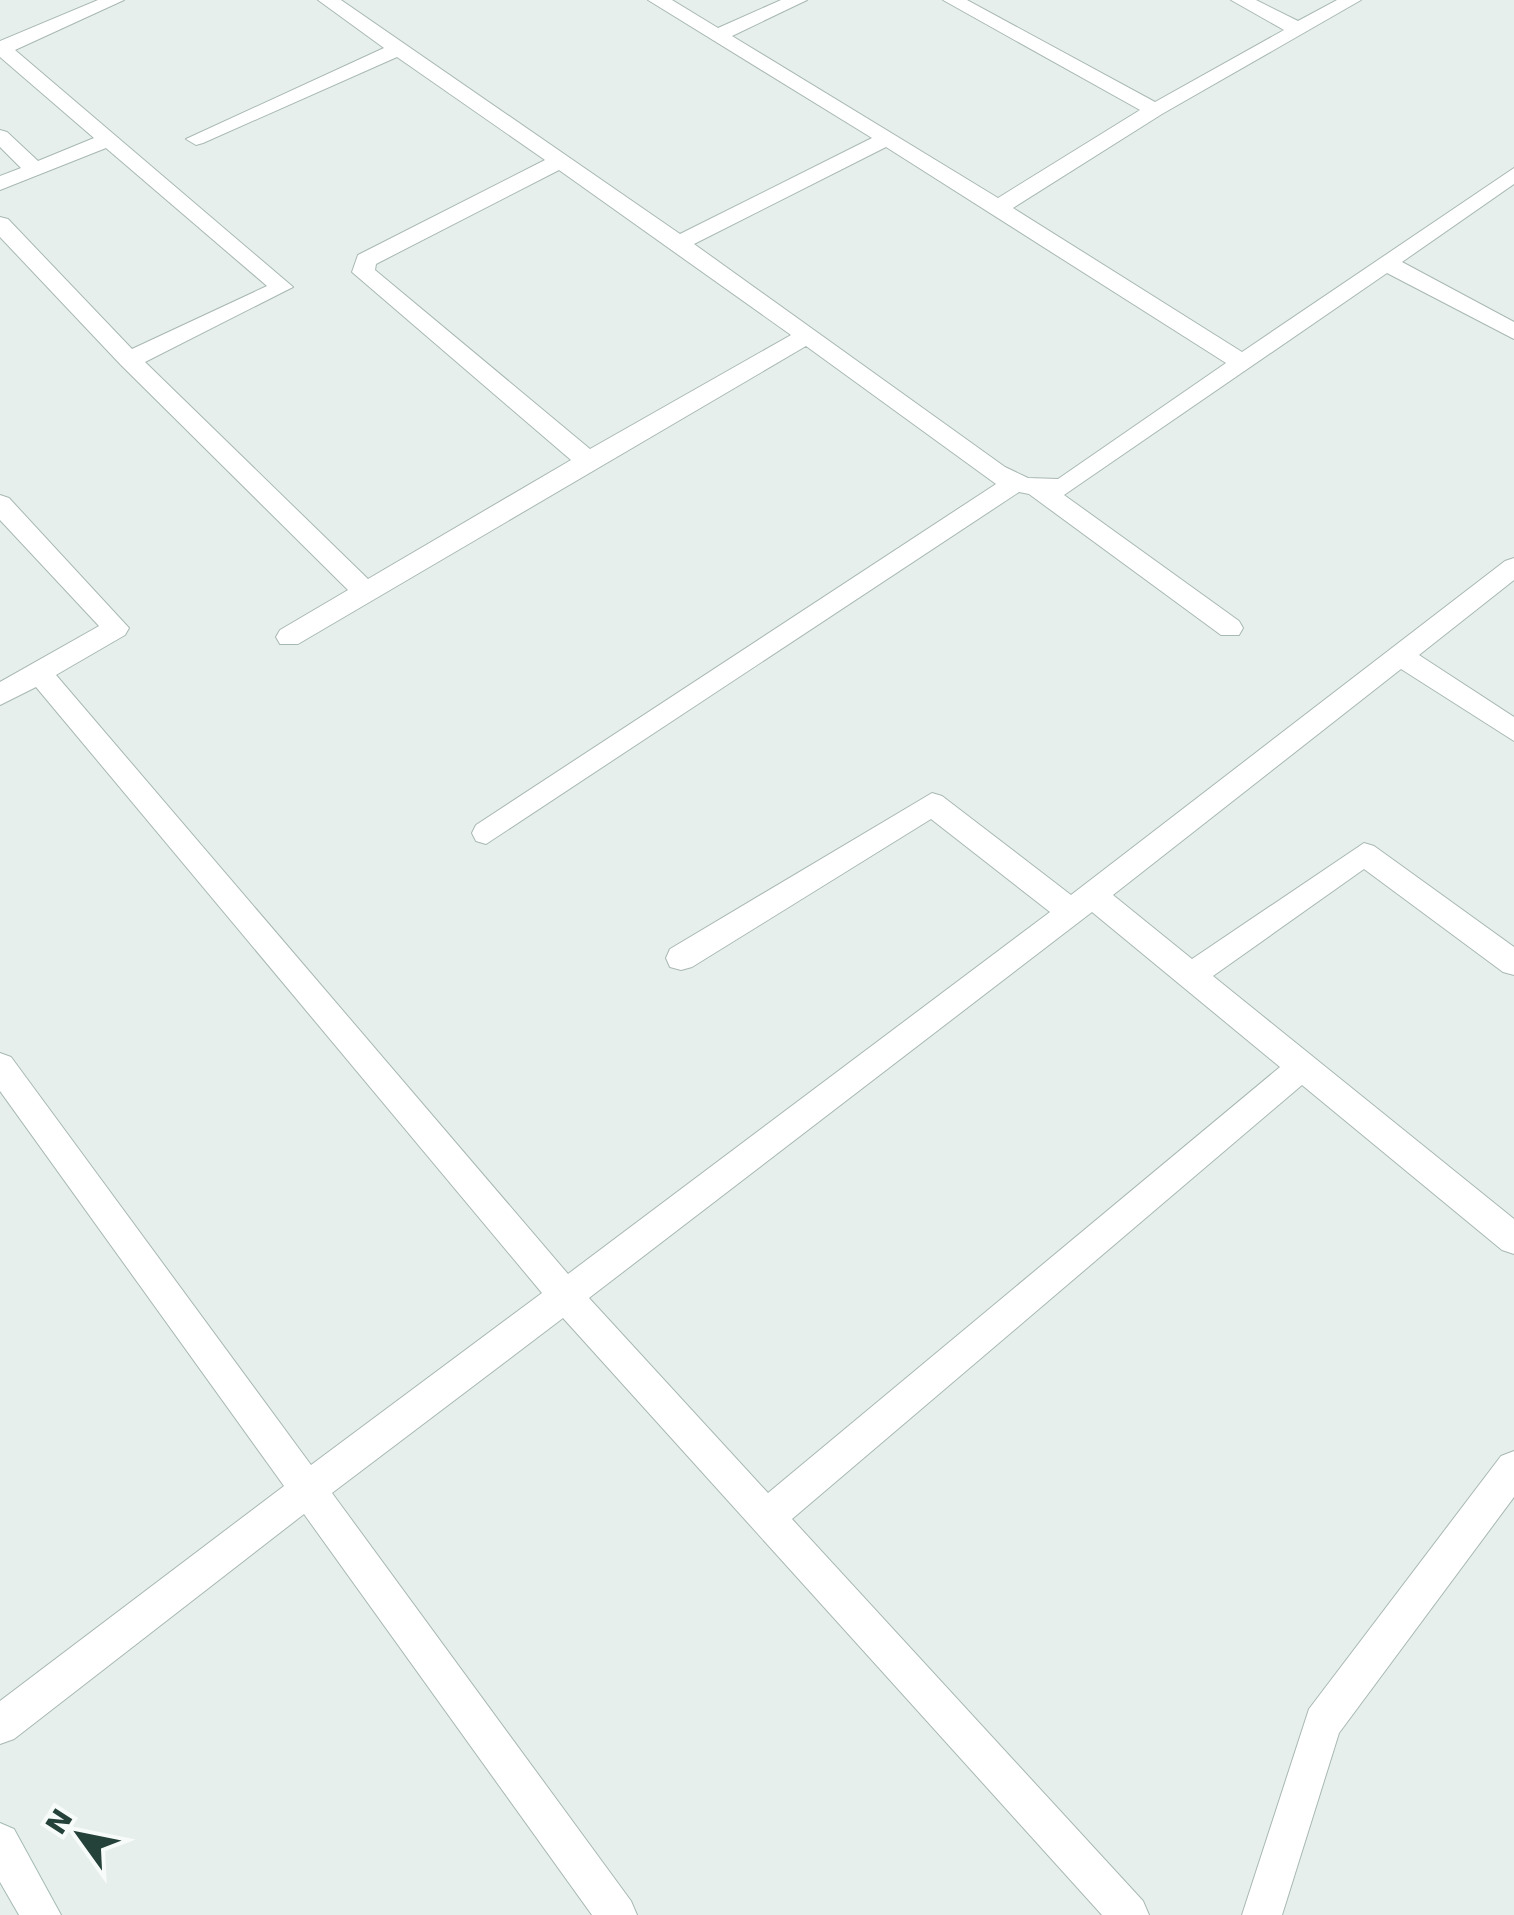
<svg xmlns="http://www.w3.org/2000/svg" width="1514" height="1915" font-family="'DejaVu Sans',sans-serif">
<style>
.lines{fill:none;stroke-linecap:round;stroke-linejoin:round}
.street-casing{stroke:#a8b8b2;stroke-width:2}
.secondary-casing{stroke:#a4bbb3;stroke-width:2}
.street{fill:#fff;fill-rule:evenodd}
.secondary{fill:#fff;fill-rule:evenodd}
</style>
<rect width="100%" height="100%" fill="#e6efeb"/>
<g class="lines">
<defs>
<g id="street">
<path d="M98,0h26l-109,50 278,237 -148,75 223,217 203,-119 -219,-188 6,-17 187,-95 -148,-103 -194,86 -7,2 -10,-6 198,-91 -66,-48h23l339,234 192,-96 -224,-138h24l46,28 63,-28h26l-75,36 266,162 142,-88 -197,-110h24l188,102 129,-72 -53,-30h25l42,21 39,-21h24l-199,114 -149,94 229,144 272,-184v16l-112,78 112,60v17l-127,-66 -323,222 175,126 4,7 -4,7h-18l-192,-141 -10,-2 -533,352 -10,-3 -4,-8 4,-8 520,-341 -190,-138 -508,298h-18l-4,-7 4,-7 68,-40 -227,-225 -121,-128v-20l8,2 124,130 135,-63 -161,-138 -106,42v-14l21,-8 -21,-21v-17l7,2 31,29 56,-23 -94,-81v-16zM886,147l340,216 -168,116 -30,-1 -23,-11 -311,-223zM559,170l232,165 -201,114 -215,-179 1,-6z"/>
<path d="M0,495l9,3 120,130 -4,7 -69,40 512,599 482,-362 -119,-93 -239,148 -11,3 -11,-3 -4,-9 4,-9 262,-156 10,3 129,99 434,-334 9,-3v22l-95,75 95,62v24l-113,-72 -288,226 79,64 172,-116 10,3 140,101v28l-11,-3 -139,-103 -151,107 301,243v35l-12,-4 -200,-165 -510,434 351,382 6,14h-47l-539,-597 -231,175 299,408 6,14h-45l-288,-401 -290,225 -14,5v-43l284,-215 -284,-395v-38l11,4 300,408 231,-172 -506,-606 -36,18v-23l99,-56 -99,-106zM1092,912l188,155 -512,426 -179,-195z"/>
<polygon points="1514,1451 1514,1497 1339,1733 1282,1915 1242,1915 1309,1709 1501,1456"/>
</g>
<polygon id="secondary" points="0,1823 14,1829 61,1915 19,1915 0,1882"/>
</defs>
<!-- street casing -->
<use href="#street" class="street-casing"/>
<!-- secondary casing -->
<use href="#secondary" class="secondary-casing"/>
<!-- street -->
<use href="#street" class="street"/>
<!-- secondary -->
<use href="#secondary" class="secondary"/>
</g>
<!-- north arrow -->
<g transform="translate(80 1835) rotate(303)" stroke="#f7fbf9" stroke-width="8" paint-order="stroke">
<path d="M0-8L18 38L0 25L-18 38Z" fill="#24423a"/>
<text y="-15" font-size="28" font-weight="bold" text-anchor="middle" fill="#24423a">N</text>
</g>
</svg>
